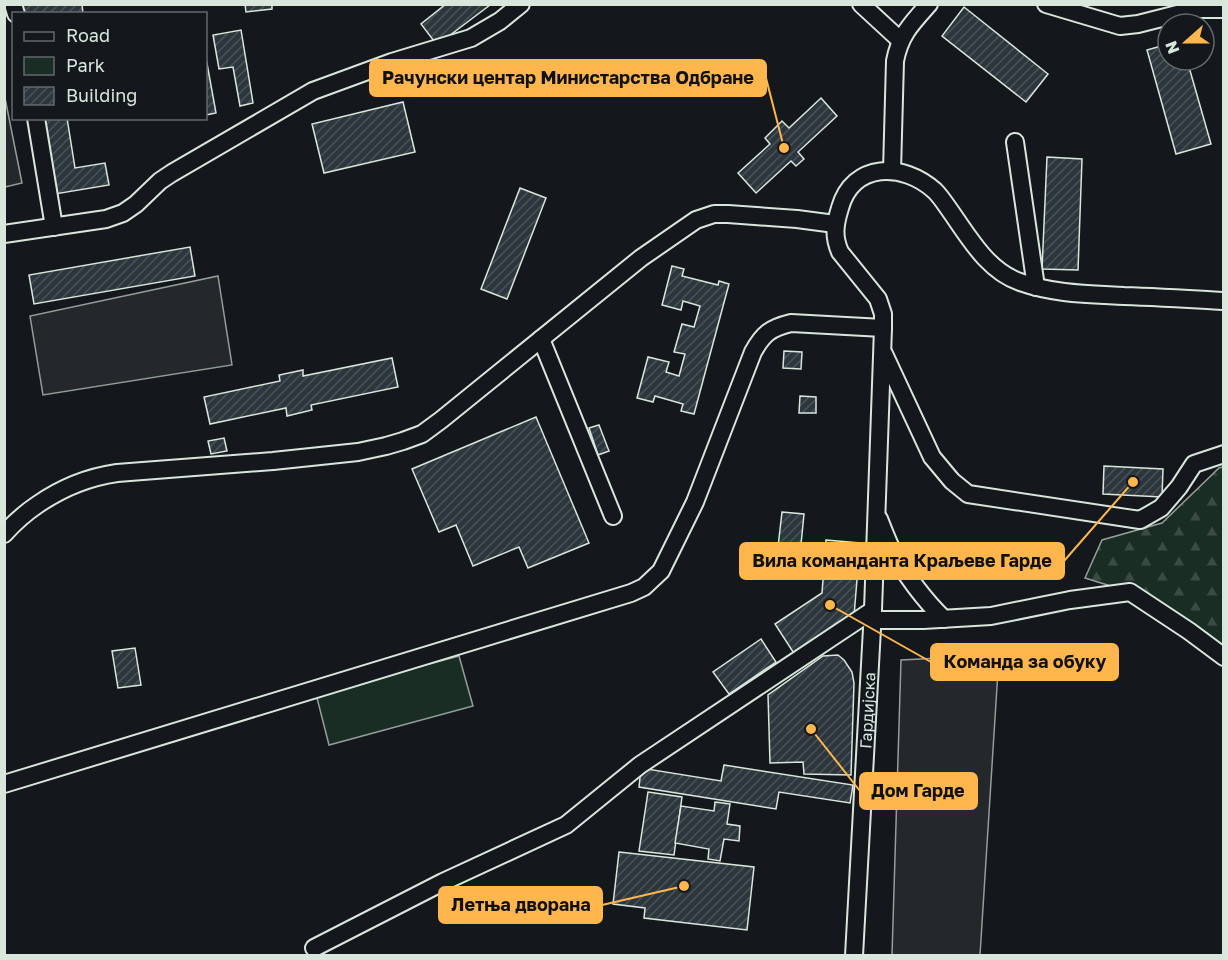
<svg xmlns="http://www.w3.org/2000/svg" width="1228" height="960" font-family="'Golos Text',sans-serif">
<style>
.green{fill:#1a2d24;stroke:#939e99;stroke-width:1.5}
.forest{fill:url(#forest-firs);stroke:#939e99;stroke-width:1.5}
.parking{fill:#24282b;stroke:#939e99;stroke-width:1.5}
.building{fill:url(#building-hatch);stroke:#d8e6dc;stroke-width:1.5}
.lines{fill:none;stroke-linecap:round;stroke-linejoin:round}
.minor-casing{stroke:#d8e6dc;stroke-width:20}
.minor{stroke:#14181c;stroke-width:16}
.labels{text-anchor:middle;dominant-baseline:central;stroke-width:4.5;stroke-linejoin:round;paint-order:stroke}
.street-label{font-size:16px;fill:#d8e6dc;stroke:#14181c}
.leader{fill:none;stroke:#ffb74d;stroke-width:2}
.callout-dot{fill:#ffb74d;stroke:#14181c;stroke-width:2}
.callout{fill:#ffb74d;stroke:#ffb74d;stroke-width:2}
.callout-label{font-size:18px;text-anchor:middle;font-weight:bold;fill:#111}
</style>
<defs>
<pattern id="forest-firs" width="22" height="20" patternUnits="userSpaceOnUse" patternTransform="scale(1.5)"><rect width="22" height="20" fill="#1a2d24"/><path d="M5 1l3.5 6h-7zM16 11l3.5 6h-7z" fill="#3b4b43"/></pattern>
<pattern id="building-hatch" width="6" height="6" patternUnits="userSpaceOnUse" patternTransform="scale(1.5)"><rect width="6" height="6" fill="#2c363c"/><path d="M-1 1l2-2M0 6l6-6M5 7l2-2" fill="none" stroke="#4a5358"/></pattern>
</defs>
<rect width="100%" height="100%" fill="#14181c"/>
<!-- green -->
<polygon class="green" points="459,656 473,706 329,745 316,694"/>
<!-- forest -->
<polygon class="forest" points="1223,467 1223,657 1130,592 1085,578 1102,540 1162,523 1219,468"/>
<!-- parking -->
<g class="parking">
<polygon points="5,98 22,183 5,187 4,187"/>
<polygon points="218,276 232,365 43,395 30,316"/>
<polygon points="999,655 980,955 892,955 901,660"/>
</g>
<!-- building -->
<g class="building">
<polygon points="22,4 82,4 83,14 23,14"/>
<polygon points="245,4 272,4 272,9 246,12"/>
<polygon points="446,4 490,5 437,45 421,24"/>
<polygon points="964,7 1048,74 1026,102 942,36"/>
<polygon points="241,30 253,103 240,106 233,67 219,69 213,35"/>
<polygon points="1168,44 1168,60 1187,60 1211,144 1176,154 1147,50"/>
<polygon points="206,58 216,113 206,115"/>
<polygon points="821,98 837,116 798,152 804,159 796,166 791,161 756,193 738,173 770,144 765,138 782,121 789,128"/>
<polygon points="403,102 415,152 324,173 312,124"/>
<polygon points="42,118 67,118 75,168 105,163 109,185 55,194"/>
<polygon points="1047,157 1082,159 1078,270 1042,269"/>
<polygon points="520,188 546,198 507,299 481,289"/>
<polygon points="190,247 195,276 34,304 29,275"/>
<polygon points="672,266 684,269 682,276 718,285 719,281 729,284 694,414 681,411 683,404 655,396 653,402 637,398 648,357 669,362 666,372 679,376 685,354 674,352 682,324 694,327 700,306 683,301 681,310 662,305"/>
<polygon points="784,351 802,352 801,369 783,368"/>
<polygon points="392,358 398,387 311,405 312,410 287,416 286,408 210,424 204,397 280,381 279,375 303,370 303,376"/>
<polygon points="800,396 816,397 816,413 799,413"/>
<polygon points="536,417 589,543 528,568 519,547 473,566 456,525 439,532 412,469"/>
<polygon points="599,425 609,451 598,455 589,428"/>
<polygon points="224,438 227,451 211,454 208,441"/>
<polygon points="1104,466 1163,469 1162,497 1103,494"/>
<polygon points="782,512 804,514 798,575 775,573"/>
<polygon points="826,540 860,543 854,616 795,655 775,624 822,593"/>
<polygon points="761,639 776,662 729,694 713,672"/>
<polygon points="135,648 141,685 118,688 112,651"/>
<polygon points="838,655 844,660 852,672 854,683 851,775 804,774 803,762 770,763 768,695 823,656"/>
<polygon points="724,765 853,785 850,803 779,792 776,809 639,787 641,768 721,781"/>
<polygon points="648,792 682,797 674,855 639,851"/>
<polygon points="715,802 730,804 727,824 740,826 739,841 724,839 720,861 708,859 709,849 675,843 681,806 714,811"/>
<polygon points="619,852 754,867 747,930 644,918 645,908 613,904"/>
</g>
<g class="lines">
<defs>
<g id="minor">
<polyline points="13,4 16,14"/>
<polyline points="861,4 900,40"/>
<polyline points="1046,4 1120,26 1138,24 1197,9 1224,9"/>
<polyline points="36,118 54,227"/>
<polyline points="1015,142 1036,287"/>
<path d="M892,171l3,-110c5,-26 16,-37 34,-57"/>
<polyline points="4,234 106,219 123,213 136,204 160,181 172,173 313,91 392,62 471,38 500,21 521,4"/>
<polyline points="541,339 613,516"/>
<polyline points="884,354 932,457 952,481 968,494 1140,520 1161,508 1179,487 1194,464 1224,454"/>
<path d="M879,519c4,10 8,21 13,31 12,23 33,51 52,69"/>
<path d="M4,534c10,-11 21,-21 33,-29 23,-16 52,-28 80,-32l156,-12 85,-9 28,-6 17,-5 19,-7 19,-14 200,-162 55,-38 18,-6h14l69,5 38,5"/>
<polyline points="872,620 923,620 991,616 1070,600 1130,592 1189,631 1224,657"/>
<path d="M4,784l627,-191 13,-6 17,-16 34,-69 58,-150c10,-18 17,-24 38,-29l92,5"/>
<polyline points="314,948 443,882 566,825 640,765 873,610"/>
<path id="s1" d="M854,956l19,-346 10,-282v-14l-5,-15 -38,-47c-7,-16 -5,-28 0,-44 13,-46 63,-46 95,-17 6,6 11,14 16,21 19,27 37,59 69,70 34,12 68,12 104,14 33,1 66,3 100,5"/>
</g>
</defs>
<!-- minor casing -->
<use href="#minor" class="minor-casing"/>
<!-- minor -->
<use href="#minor" class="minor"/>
</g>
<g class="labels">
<!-- street labels -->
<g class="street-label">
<text stroke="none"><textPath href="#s1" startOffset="246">Гардијска</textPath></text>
</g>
</g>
<!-- callouts -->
<path class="leader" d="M784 148L766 78M1133 482L1064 561M830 605L931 662M811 729L860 791M684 886L602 905"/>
<g class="callout-dot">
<circle cx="784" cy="148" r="6"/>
<circle cx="1133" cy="482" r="6"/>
<circle cx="830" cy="605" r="6"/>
<circle cx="811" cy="729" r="6"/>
<circle cx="684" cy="886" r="6"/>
</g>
<g class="callout">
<rect x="370" y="60" width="396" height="36" rx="6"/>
<rect x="740" y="543" width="324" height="36" rx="6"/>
<rect x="931" y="644" width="187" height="36" rx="6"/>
<rect x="860" y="773" width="117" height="36" rx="6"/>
<rect x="439" y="887" width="163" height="36" rx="6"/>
</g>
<g class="callout-label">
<text x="568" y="84">Рачунски центар Министарства Одбране</text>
<text x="902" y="567">Вила команданта Краљеве Гарде</text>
<text x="1025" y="668">Команда за обуку</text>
<text x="918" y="797">Дом Гарде</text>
<text x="521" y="911">Летња дворана</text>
</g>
<!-- border -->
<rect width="1228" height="960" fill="none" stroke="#d8e6dc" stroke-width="12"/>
<!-- legend -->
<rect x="12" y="12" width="195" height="108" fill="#14181c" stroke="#626a69" stroke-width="1.5"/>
<rect x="24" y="32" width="30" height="9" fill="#14181c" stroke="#626a69" stroke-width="1.5"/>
<text x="66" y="42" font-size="18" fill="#d8e6dc">Road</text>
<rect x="24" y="57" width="30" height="18" fill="#1a2d24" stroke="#626a69" stroke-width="1.5"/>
<text x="66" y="72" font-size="18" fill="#d8e6dc">Park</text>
<rect x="24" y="87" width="30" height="18" fill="url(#building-hatch)" stroke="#626a69" stroke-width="1.5"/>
<text x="66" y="102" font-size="18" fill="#d8e6dc">Building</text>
<!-- north arrow -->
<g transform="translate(1186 42) rotate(249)"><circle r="28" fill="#14181c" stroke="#626a69" stroke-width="1.5"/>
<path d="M0-4.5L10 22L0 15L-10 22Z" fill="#ffb74d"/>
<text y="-9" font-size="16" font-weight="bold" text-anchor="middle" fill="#d8e6dc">N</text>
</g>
</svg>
